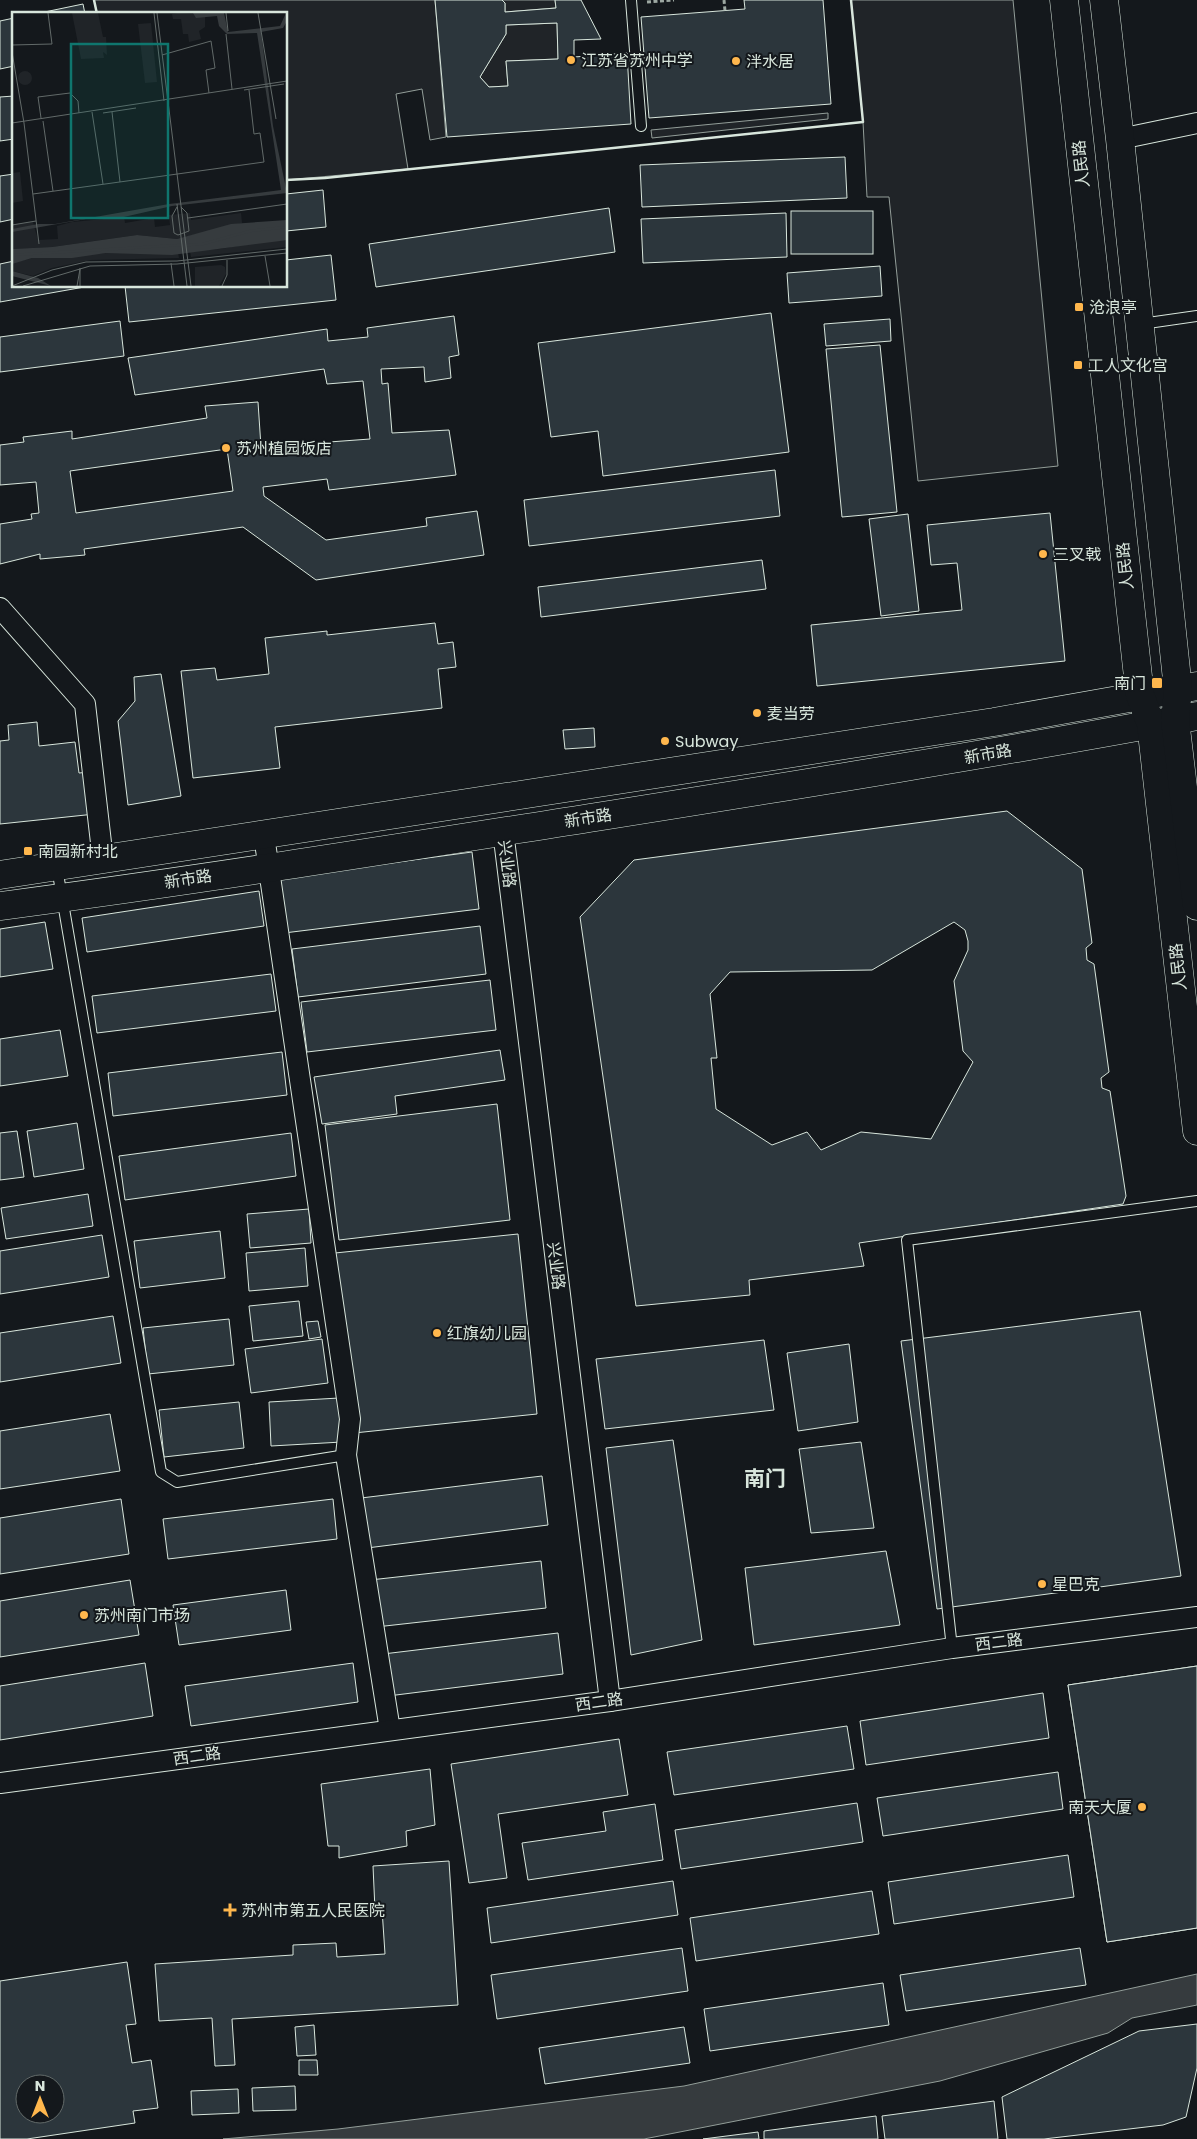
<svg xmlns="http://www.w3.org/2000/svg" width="1197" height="2139" font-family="Poppins,'Noto Sans SC',sans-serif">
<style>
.green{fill:#202428;stroke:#939e99}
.water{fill:#363b3e;stroke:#939e99}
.building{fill:#2c363c;stroke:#d8e6dc;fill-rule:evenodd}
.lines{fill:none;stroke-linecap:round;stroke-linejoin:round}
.lane-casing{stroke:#d8e6dc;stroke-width:12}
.street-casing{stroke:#d8e6dc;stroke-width:22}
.secondary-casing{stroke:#d8e6dc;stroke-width:29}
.primary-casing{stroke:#d8e6dc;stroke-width:29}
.path{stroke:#9da8a2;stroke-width:3;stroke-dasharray:4 2.5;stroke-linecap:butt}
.lane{stroke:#14181c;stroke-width:10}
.street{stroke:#14181c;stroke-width:20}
.secondary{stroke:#14181c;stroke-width:28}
.primary{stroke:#14181c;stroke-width:28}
.wall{stroke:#d8e6dc;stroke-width:2.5}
.poi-dot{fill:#ffb74d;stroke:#14181c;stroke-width:2}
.labels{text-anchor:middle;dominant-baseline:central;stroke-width:4;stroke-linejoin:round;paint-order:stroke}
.poi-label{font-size:16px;fill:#d8e6dc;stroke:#14181c;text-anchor:start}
.street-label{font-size:16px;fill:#d8e6dc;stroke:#14181c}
.district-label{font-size:21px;font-weight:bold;fill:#d8e6dc;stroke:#14181c}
.inset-river{fill:none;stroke:#363b3e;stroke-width:2.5}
.inset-road{fill:none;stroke:#626a69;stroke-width:1}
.view{fill:#0f766e;fill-opacity:0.15;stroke:#0f766e;stroke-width:2.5}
.inset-edge{fill:none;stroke:#d8e6dc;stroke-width:2.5}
</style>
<rect width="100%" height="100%" fill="#14181c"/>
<!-- green -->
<g class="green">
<polygon points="94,0 435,0 446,137 430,140 422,89 396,94 408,169 286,180 286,14 97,14"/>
<polygon points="502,0 555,0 556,8 505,12 505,3"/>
<polygon points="851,0 1013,0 1058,466 918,481 889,197 867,197 863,122"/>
<polygon points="557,23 558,59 506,61 508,86 489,87 480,77 506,34 506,25"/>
<polygon points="828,113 828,119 652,138 651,130"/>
</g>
<!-- water -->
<polygon class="water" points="1197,1974 1197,2005 1132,2018 1108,2033 940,2081 644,2139 223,2139 338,2129 684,2086"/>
<!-- building -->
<g class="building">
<path d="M435,0h67l3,3v9l51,-4 -1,-8h26l20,39 -27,1v17l53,-4 4,71 -184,13zM557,23l1,36 -52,2 2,25 -19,1 -9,-10 26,-43v-9z"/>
<polygon points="744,0 823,0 831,104 649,118 641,17 745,9"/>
<polygon points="83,4 85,14 35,14"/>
<polygon points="14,18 14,66 0,69 0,21"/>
<polygon points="14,96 14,139 0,141 0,97"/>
<polygon points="845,157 847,198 642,207 640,165"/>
<polygon points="14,174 14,219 0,222 0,176"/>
<polygon points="323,190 326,227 286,231 286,194"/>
<polygon points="609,208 615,252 376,287 369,244"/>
<rect x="791" y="211" width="82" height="43"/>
<polygon points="786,213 787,257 643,263 641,219"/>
<polygon points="331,255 336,300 129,322 125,286 286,286 286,260"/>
<polygon points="14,261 14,286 90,286 0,302 0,264"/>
<polygon points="880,266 882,296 789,303 787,273"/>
<polygon points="771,313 789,452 603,476 598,431 551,437 538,343"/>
<path d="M454,316l5,39 -10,2 2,21 -26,4 -1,-15 -43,2 1,15 6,-1 4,50 57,-3 7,45 -127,15 -2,-11 -64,8 1,9 62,44 101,-14 -1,-8 51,-7 7,44 -168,25 -73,-53 -159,22 1,6 -45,4v-5l-40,10v-40l32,-5 -1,-5 8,-1 -3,-31 -36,3v-40l24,-3 -1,-5 49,-6v8l135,-21 -2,-12 53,-4 3,45 109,-8 -7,-58 -36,3 -3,-15 -189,26 -7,-37 199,-29 1,12 40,-4 -1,-9zM227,449l6,42 -157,22 -6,-42z"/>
<polygon points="890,319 891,341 826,346 824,324"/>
<polygon points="120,321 124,356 0,372 0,337"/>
<polygon points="880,345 897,512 842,517 826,349"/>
<polygon points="775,470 780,516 529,546 524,500"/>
<polygon points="1050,513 1065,661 817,686 811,625 962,610 957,563 931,565 927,525"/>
<polygon points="908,514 919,611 881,616 869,519"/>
<polygon points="762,560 766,589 541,617 538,587"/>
<polygon points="435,623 438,644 453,642 456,667 438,669 442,708 275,727 280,768 193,778 181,671 215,668 217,680 269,674 265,638 327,631 327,635"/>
<polygon points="161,674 181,796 128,805 118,721 135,701 134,677"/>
<polygon points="37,722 39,746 75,742 79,773 90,772 95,814 0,824 0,741 9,740 8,725"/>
<polygon points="594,728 595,747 565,749 563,730"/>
<path d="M1007,811l75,58 10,74 -6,5 1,12 7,4 15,108 -8,6 1,10 8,3 16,105 -3,8 -264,39 5,23 -115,14 1,15 -114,11 -56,-389 54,-57zM954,922l11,8 3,11v9l-14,31 9,70 10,11 -42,77 -70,-7 -40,18 -14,-18 -35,13 -56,-36 -5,-51h6l-7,-64 20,-22 142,-2z"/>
<polygon points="472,852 479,909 284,933 278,878"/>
<polygon points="259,891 264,926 87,952 82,918"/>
<polygon points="45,922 53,969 0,977 0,929"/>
<polygon points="480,926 486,974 298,997 292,949"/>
<polygon points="271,974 276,1011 97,1033 92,996"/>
<polygon points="490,980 496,1030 307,1052 301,1002"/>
<polygon points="60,1030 68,1076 0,1086 0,1039"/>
<polygon points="500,1050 505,1080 395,1096 397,1114 322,1124 314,1077"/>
<polygon points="282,1052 287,1095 113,1116 108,1073"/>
<polygon points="497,1104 510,1220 339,1240 325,1125"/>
<polygon points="77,1123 84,1169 34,1177 27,1131"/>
<polygon points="17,1131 24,1177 0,1180 0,1133"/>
<polygon points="291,1133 296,1176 125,1200 119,1156"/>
<polygon points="88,1194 93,1226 6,1239 1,1208"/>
<polygon points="309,1209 311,1243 250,1248 247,1214"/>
<polygon points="220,1231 225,1278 140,1288 134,1241"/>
<polygon points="518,1234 537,1414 354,1433 335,1253"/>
<polygon points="102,1235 109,1277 0,1294 0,1251"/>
<polygon points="305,1248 308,1286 249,1291 246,1253"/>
<polygon points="299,1301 303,1336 253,1341 249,1306"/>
<polygon points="1140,1311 1181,1576 937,1609 901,1341"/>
<polygon points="113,1316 121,1363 0,1382 0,1333"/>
<polygon points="229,1319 234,1365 148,1374 143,1328"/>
<polygon points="318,1321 321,1337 309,1339 306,1322"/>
<polygon points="322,1339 328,1383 251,1393 245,1349"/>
<polygon points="764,1340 774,1410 605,1429 596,1359"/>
<polygon points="849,1344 858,1422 798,1431 787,1353"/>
<polygon points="339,1398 342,1442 271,1446 269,1402"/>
<polygon points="239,1402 244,1448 164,1457 159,1410"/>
<polygon points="110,1414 120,1471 0,1489 0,1431"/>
<polygon points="673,1440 702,1640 631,1655 606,1448"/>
<polygon points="861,1442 874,1528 811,1533 799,1449"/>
<polygon points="542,1476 548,1525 367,1548 361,1498"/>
<polygon points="121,1499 129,1554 0,1574 0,1518"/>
<polygon points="333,1499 337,1539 168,1559 163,1519"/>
<polygon points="886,1551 900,1625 754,1645 745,1568"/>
<polygon points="541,1561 546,1608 376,1627 370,1580"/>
<polygon points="130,1580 139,1635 0,1657 0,1601"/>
<polygon points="286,1590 291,1630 179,1645 173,1605"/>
<polygon points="558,1633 563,1674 388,1696 383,1654"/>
<polygon points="145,1663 153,1716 0,1740 0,1686"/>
<polygon points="353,1663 358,1702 191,1726 185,1686"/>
<polygon points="1197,1666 1197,1928 1107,1942 1068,1685"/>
<polygon points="1197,1666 1197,1928 1107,1942 1068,1685"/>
<polygon points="1043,1693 1049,1738 866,1765 860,1721"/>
<polygon points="847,1726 854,1769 674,1795 667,1752"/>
<polygon points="619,1739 628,1795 498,1814 507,1878 469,1883 451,1764"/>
<polygon points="430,1769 435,1825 406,1831 407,1846 339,1858 339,1846 328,1846 321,1784"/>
<polygon points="1058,1772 1063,1809 883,1836 877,1798"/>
<polygon points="857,1803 863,1842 681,1869 675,1830"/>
<polygon points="655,1804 663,1860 528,1880 522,1843 606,1831 603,1812"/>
<polygon points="1068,1855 1074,1897 894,1924 888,1882"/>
<polygon points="449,1861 458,2005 232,2019 235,2065 215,2066 212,2018 159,2021 155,1964 293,1955 293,1945 336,1943 337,1957 385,1954 382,1909 375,1910 373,1866"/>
<polygon points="673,1881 678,1915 491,1943 487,1908"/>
<polygon points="872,1891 879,1934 696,1961 690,1918"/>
<polygon points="682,1948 688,1991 497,2019 491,1975"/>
<polygon points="1080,1948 1086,1985 906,2011 900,1975"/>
<path d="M127,1962l9,62 -10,1 6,38 19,-3 7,48 -25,3 2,12 -108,16h-27v-158zM25,2084h30v30h-30z"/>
<polygon points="883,1983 889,2025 710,2051 704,2009"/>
<polygon points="1197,2024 1197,2068 1186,2117 1163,2125 1044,2139 1007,2139 1002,2097 1139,2031"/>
<polygon points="314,2025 316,2055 297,2056 295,2027"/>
<polygon points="684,2027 690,2063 545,2084 539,2048"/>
<polygon points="299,2060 317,2060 318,2075 299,2075"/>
<polygon points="295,2086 296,2110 253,2111 252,2088"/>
<polygon points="238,2089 239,2113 192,2115 191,2091"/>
<polygon points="994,2101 998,2139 885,2139 882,2116"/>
<polygon points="876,2116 878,2139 764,2139 764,2131"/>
<polygon points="758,2132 759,2139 703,2139"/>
</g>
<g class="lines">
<defs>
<g id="lane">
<polyline points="631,0 641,126"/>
<polyline points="1141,324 1197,316"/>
<polyline points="57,868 161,1472 177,1482 346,1455"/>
<polyline points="952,1648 907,1240 1197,1201"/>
</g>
<g id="street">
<polyline points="1120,139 1197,123"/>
<polyline points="0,608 85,704 103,860"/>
<polyline points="503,831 610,1701"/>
<polyline points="264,836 350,1419 346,1455 390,1730"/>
<polyline points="0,1783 610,1701 952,1648 1197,1617"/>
</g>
<g id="secondary">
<polyline points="0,875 994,722 1197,686"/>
<path d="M0,906c199,-26 398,-58 596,-89 201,-32 401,-64 601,-101"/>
</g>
<g id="primary">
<polyline points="1064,0 1140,695 1151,724 1197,1131"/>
<polyline points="1104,0 1120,139 1178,689 1175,720 1197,906"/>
</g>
</defs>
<!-- lane casing -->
<use href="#lane" class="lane-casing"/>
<!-- street casing -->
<use href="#street" class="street-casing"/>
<!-- secondary casing -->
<use href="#secondary" class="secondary-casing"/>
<!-- primary casing -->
<use href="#primary" class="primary-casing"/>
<!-- path -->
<g class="path">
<polyline points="724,0 725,11"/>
<polyline points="647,2 674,0"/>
</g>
<!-- lane -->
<use href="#lane" class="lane"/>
<!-- street -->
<use href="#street" class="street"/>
<!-- secondary -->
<use href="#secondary" class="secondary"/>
<!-- primary -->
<use href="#primary" class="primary"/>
<!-- wall -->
<g class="wall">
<polyline points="94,0 97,14"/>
<polyline points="286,180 325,178 863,122 851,0"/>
</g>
</g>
<!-- markers -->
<g class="poi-dot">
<circle cx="571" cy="60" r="5"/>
<circle cx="736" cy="61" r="5"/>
<rect x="1074" y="302" width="10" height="10" rx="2.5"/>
<rect x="1073" y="360" width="10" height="10" rx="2.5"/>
<circle cx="226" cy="448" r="5"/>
<circle cx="1043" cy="554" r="5"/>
<rect x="1151" y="677" width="12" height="12" rx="2.5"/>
<circle cx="757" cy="713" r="5"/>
<circle cx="665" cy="741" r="5"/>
<rect x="23" y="846" width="10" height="10" rx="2.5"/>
<circle cx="437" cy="1333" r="5"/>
<circle cx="1042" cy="1584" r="5"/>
<circle cx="84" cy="1615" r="5"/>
<circle cx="1142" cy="1807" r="5"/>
<path d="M227.5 1902.5h5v5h5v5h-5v5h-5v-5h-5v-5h5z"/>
</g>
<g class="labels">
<!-- poi labels -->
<g class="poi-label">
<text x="581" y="60">江苏省苏州中学</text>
<text x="746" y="61">泮水居</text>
<text x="1089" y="307">沧浪亭</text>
<text x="1088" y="365">工人文化宫</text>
<text x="236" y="448">苏州植园饭店</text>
<text x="1053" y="554">三叉戟</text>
<text x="1146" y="683" text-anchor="end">南门</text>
<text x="767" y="713">麦当劳</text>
<text x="675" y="741">Subway</text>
<text x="38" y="851">南园新村北</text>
<text x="447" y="1333">红旗幼儿园</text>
<text x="1052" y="1584">星巴克</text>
<text x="94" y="1615">苏州南门市场</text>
<text x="1132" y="1807" text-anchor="end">南天大厦</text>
<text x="241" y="1910">苏州市第五人民医院</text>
</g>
<!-- street labels -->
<g class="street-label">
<text transform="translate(1081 164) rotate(-96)">人民路</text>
<text transform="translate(1125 566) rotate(-96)">人民路</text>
<text transform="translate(988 754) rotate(-10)">新市路</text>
<text transform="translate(588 818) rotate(-9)">新市路</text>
<text transform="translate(507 864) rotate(83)">兴业路</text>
<text transform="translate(188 879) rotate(-9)">新市路</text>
<text transform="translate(1178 967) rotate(-96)">人民路</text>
<text transform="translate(556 1266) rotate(83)">兴业路</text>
<text transform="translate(999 1642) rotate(-7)">西二路</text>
<text transform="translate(599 1702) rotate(-8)">西二路</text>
<text transform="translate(197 1756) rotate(-8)">西二路</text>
</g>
<!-- district labels -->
<g class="district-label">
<text x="765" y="1478">南门</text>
</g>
</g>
<!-- overview -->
<g transform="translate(12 12)">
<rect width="275" height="275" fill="#14181c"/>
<path d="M60,1h26l5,24h3l1,18 -4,-3 1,6 -23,1zM166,1l27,1v13l-6,4 2,8 -12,3 -1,-8h-5l-2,-15h-8l-1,-5zM139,11l6,59 -12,1 -7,-59zM6 66a7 7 0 1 1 14 0a7 7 0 1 1-14 0ZM8,160l3,29 -11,2v-30zM178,201l1,7 50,-7 1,10 -65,16 -40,-4 -85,12 -40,2v-24l21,-3 5,18 20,-1 -1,-13 15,-4 52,-5 1,6 29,-5 1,9 15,-2 -1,-10zM259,228h16v7l-96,10 -1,-6 7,-1 23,-1zM94,241h72l1,5 -88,2 -39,8 -19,8 -21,-5 1,-8 19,-5zM209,253l4,2 1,7 -7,12h-24v-19z" fill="#202428"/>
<path d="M150,1h62l4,19 52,-6 6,-13 1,8 -4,7 -22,4 12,94 14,67 -115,13 -57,13h-29l-74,13v-3l26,-5h17l114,-20 112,-14 -24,-157 -30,1 -8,-8 -2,-10 -21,2 -3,-5zM275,208v20l-7,1 -108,14 -66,-2 -34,5h-40l-20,6v-15l40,-2 85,-12 40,4 54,-15zM0,259l26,7 13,8 -39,-10z" fill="#363b3e"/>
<path class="inset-river" d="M175,233l16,-1 47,-13 37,-4M0,243l169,-10"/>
<path class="inset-road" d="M142,1l10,88M145,1l34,273M214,1l2,18M246,1l18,106M214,22l6,55M0,33l40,-1 -4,-31M0,40l12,71M150,43l49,-14 4,27 -9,2 3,23M232,78l40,-6M80,100l11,72M100,100l8,70M91,101l33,-5M29,106l-3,-21 32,-4 8,8 1,12M31,109l10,70M0,111l275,-42M12,111l15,121M21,182l231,-32 -4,-29 -6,1 -5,-44M165,192l10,82M165,195l-5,9 2,17 4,2 11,-4 -2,-18 -6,-6M176,206l99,-14M0,213l24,-4M253,244l5,30M159,251l3,23M68,256v18M0,274l40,-16 34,-8 91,-1 110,-12M11,274l67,-20 87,-2 110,-11M65,274l3,-17M210,274l5,-11v-15"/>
<path class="view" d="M59,32h97v174h-97z"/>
<rect width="275" height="275" class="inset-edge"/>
</g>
<!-- north arrow -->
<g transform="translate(40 2099)"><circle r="24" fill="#14181c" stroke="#626a69"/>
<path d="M0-4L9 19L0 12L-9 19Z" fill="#ffb74d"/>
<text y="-8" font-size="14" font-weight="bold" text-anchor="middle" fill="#d8e6dc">N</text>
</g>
</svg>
